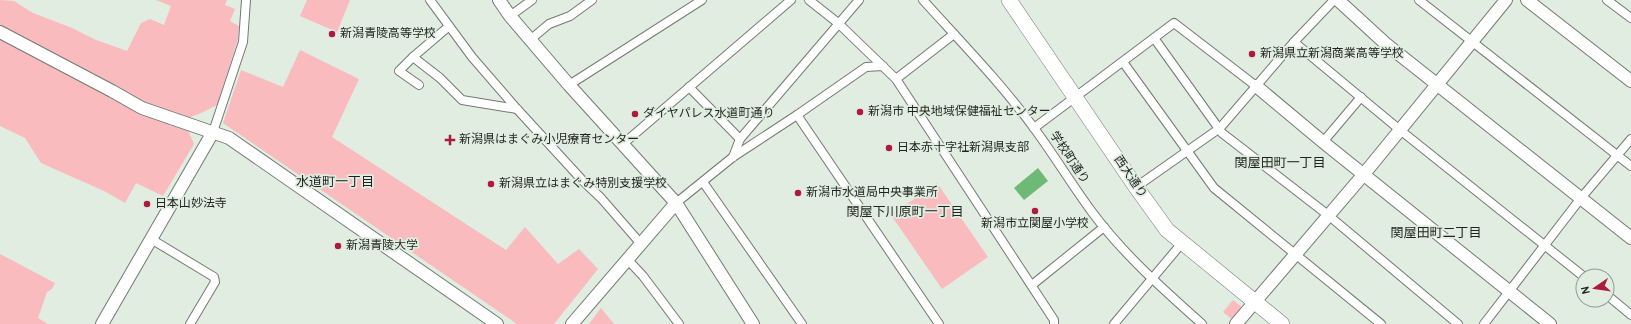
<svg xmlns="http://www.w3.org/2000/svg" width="1631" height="324" font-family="Overpass,'Noto Sans JP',sans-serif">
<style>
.green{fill:#f9bbbe}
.water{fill:#6eb975}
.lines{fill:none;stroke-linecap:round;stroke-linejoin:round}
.street-casing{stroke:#717b71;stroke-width:10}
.secondary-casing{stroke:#717b71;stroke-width:14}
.highway-casing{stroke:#717b71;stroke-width:16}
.street{stroke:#fff;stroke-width:8}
.secondary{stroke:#fff;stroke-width:12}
.highway{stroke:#fff;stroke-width:15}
.poi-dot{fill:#ae1a3e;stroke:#e1ede1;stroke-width:1.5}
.labels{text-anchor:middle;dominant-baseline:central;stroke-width:3.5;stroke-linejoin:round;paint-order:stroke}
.poi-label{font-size:12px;fill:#1f231f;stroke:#e1ede1;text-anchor:start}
.street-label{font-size:12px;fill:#1f231f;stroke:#e1ede1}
.neighbourhood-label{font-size:13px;fill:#1f231f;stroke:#e1ede1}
</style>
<rect width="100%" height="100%" fill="#e1ede1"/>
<!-- green -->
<g class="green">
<polygon points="0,0 14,1 33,13 72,28 96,40 127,51 141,23 150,19 164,25 171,6 156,0 227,0 225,5 235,9 230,21 239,26 238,39 217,105 201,113 188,118 143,104 0,28"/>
<polygon points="307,0 350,0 337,32 300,16"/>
<polygon points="0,35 141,112 188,130 194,144 163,196 136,183 125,203 104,191 41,163 25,138 0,126"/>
<polygon points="300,50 359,79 332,137 506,250 525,227 558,264 579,249 598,269 554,324 517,324 223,123 241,70 283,87"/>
<polygon points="937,183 988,257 942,289 891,215"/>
<polygon points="0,254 55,283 52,289 47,292 38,318 48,324 0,324"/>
<polygon points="1233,300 1243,308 1233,320 1223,312"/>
<polygon points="601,308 614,324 589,324"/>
</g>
<!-- water -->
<polygon class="water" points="1038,168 1048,181 1024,200 1014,188"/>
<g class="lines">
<defs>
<g id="street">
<polyline points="430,0 472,57 517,109 583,181 601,198 641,244"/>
<polyline points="809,0 838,23 896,79 1054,320 1054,324"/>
<path d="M923,0c38,42 77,82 111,128 20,27 38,57 58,84 32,43 71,77 110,112"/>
<polyline points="1419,0 1631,166"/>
<polyline points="1607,0 1631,18"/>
<polyline points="510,16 532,0"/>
<polyline points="448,27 413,57 440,78 462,100 517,109"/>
<polyline points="1154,38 1222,133 1328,215 1458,324"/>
<polyline points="530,40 549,24 570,16 592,0"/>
<polyline points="1294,42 1334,0"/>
<polyline points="413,57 399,71 419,85"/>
<polyline points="1123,62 1214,188 1381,324"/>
<polyline points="896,79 954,34"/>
<polyline points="569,85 702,0"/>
<polyline points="689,87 740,139"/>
<polyline points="797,115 939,324"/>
<polyline points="1034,128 1174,23 1256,86"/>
<polyline points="213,132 243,42 246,0"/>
<polyline points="1323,142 1361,97"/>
<polyline points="623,144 791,0"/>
<polyline points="733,157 740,139 859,0"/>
<polyline points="703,182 802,324"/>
<polyline points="1136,187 1220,128 1294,42 1400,130 1583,276"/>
<polyline points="676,203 733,157 797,115 866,67 883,66"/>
<polyline points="151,239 214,277 215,282 190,324"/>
<polyline points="628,260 643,276 679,324"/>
<polyline points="1032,285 1104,227"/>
<polyline points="1607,295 1631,315"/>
<polyline points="1114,324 1182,243"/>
<polyline points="1484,324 1581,198 1631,139"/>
</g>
<g id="secondary">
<polyline points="499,0 510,16 569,85 676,203 753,324"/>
<polyline points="1338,0 1386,44 1631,238"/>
<polyline points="1527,0 1631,81"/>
<polyline points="0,32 112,91 142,108 229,138 497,324"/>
<polyline points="1256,86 1323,142 1550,324"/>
<polyline points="102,324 213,132"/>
<polyline points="572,324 676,203"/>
<polyline points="1236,324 1364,174 1506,0"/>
</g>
<polyline id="highway" points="1009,0 1136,187 1167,230 1282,324"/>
</defs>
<!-- street casing -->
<use href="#street" class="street-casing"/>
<!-- secondary casing -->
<use href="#secondary" class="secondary-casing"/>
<!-- highway casing -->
<use href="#highway" class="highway-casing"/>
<!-- street -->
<use href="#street" class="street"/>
<!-- secondary -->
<use href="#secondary" class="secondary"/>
<!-- highway -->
<use href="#highway" class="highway"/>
</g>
<!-- markers -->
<g class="poi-dot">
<circle cx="332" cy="34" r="4"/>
<circle cx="1252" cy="54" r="4"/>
<circle cx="860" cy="112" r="4"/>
<circle cx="635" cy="114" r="4"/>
<path d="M448 134h4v4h4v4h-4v4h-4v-4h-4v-4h4z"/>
<circle cx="889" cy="148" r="4"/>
<circle cx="491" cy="184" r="4"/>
<circle cx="798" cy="193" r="4"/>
<circle cx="147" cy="204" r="4"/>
<circle cx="1035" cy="211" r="4"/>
<circle cx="338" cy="246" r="4"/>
</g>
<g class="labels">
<!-- poi labels -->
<g class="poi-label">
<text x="340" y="34">新潟青陵高等学校</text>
<text x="1260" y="54">新潟県立新潟商業高等学校</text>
<text x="868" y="112">新潟市 中央地域保健福祉センター</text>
<text x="643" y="114">ダイヤパレス水道町通り</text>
<text x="459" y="140">新潟県はまぐみ小児療育センター</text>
<text x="897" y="148">日本赤十字社新潟県支部</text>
<text x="499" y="184">新潟県立はまぐみ特別支援学校</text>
<text x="806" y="193">新潟市水道局中央事業所</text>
<text x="155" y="204">日本山妙法寺</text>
<text x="1035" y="224" text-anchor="middle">新潟市立関屋小学校</text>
<text x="346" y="246">新潟青陵大学</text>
</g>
<!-- street labels -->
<g class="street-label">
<text transform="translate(1069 158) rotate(56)">学校町通り</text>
<text transform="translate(1130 177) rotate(56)">西大通り</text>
</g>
<!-- neighbourhood labels -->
<g class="neighbourhood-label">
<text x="1280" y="164">関屋田町一丁目</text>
<text x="335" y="183">水道町一丁目</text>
<text x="905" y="213">関屋下川原町一丁目</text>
<text x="1436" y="234">関屋田町二丁目</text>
</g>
</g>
<!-- north arrow -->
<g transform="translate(1595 288) rotate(257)"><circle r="19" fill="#e1ede1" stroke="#939c93"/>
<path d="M0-3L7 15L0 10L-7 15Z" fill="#ae1a3e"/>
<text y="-6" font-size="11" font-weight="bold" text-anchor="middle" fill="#1f231f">N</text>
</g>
</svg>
